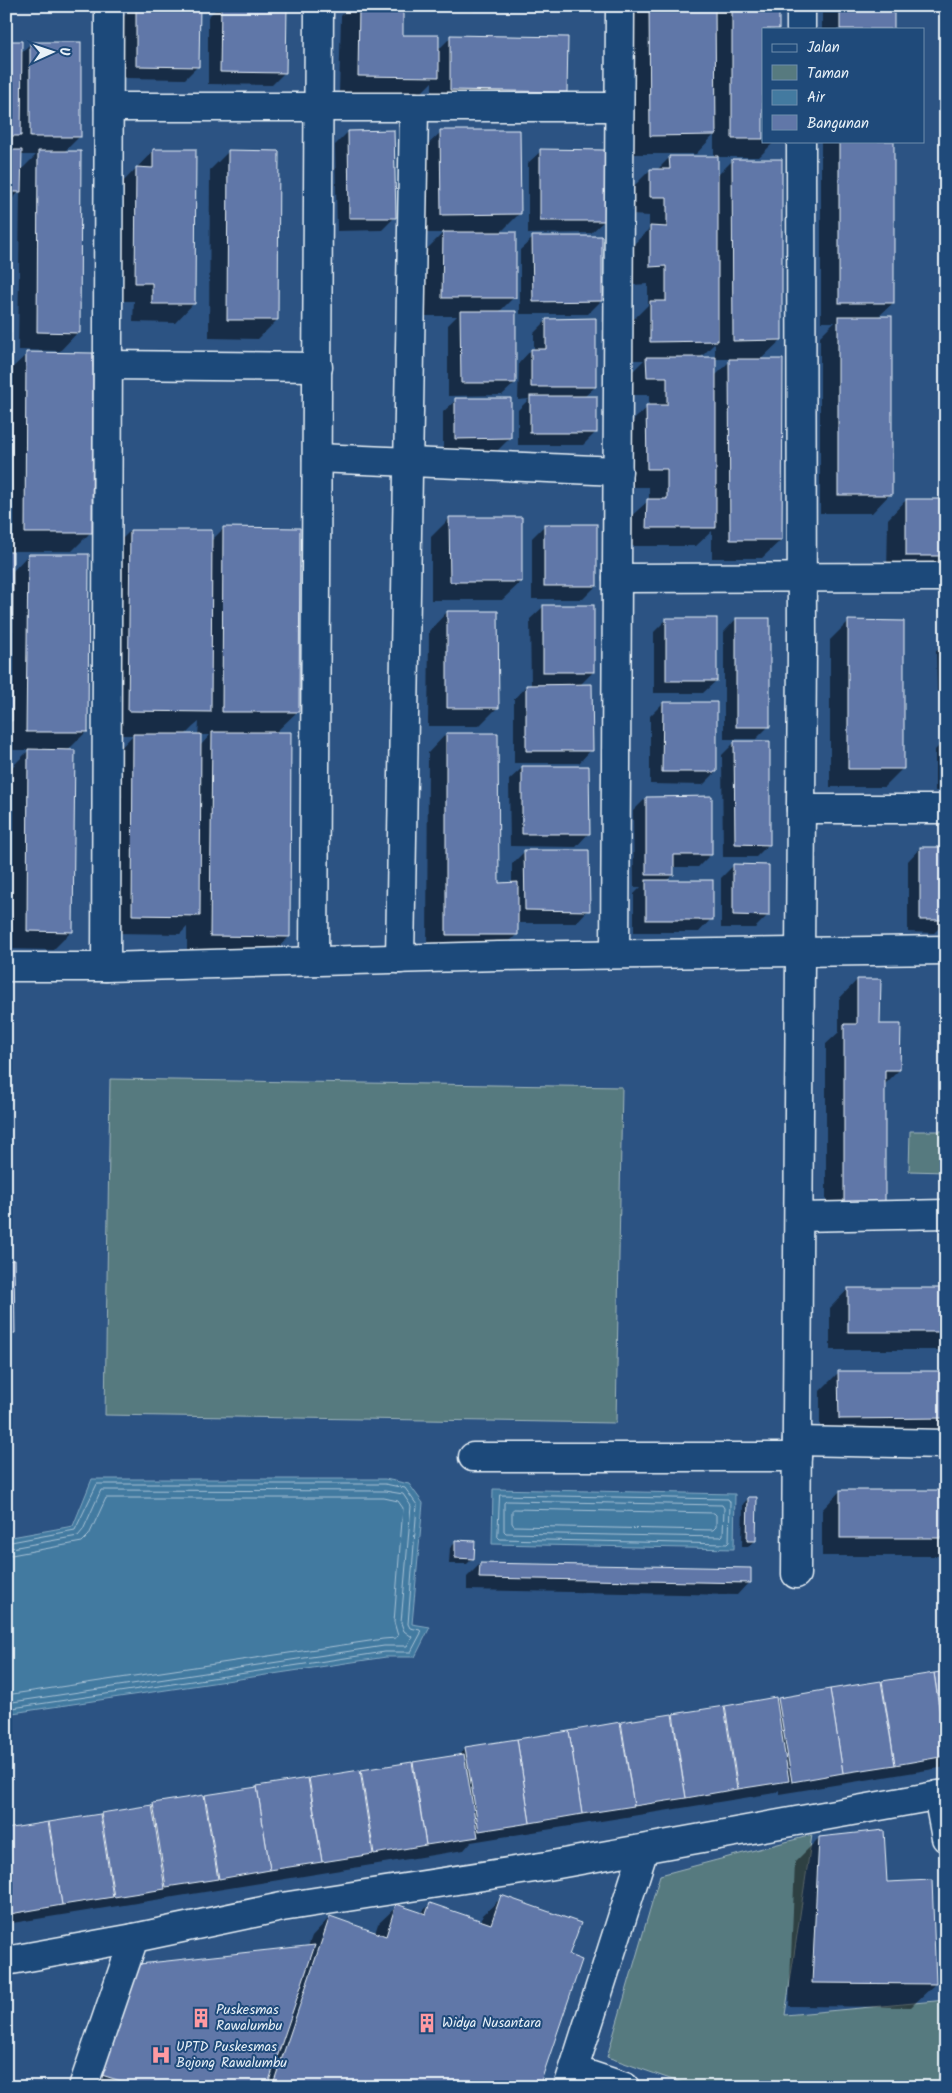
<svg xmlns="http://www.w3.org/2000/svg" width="952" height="2093" font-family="Kalam,sans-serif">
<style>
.green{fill:#577a7f;stroke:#a0b6bc}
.water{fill:#437aa0;stroke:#85aac3}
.shadow{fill:#0007;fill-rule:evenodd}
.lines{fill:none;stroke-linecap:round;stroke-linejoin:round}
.shore{stroke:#a6c1d5;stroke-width:1}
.building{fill:#6177a8;stroke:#e8f1f8}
.minor-casing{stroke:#e8f1f8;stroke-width:31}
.minor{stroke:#1f4a7a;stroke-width:28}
.labels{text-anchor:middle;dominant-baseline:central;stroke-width:4;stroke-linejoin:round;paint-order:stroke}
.poi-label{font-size:14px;fill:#e8f1f8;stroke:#1f4a7a;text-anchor:start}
</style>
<rect width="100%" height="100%" fill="#2c5383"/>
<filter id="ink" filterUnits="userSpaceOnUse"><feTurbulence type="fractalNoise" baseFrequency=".02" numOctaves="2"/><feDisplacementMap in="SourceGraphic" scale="10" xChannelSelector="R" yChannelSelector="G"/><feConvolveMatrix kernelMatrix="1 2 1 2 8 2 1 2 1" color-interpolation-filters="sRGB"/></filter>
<g filter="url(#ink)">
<!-- green -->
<g class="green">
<polygon points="110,1079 622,1087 616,1423 105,1415"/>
<polygon points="910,1131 946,1131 946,1172 909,1171"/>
<polygon points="812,1835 785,2015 946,2000 946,2087 693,2087 607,2057 660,1875"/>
</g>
<!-- water -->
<g class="water">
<polygon points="92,1479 385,1479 409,1484 423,1503 412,1624 430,1627 415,1657 386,1657 6,1714 6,1538 73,1526"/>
<polygon points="493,1489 735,1494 734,1549 492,1544"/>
</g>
<!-- shadow -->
<g class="shadow">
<polygon points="134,6 199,6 198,66 185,79 124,78 124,16"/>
<polygon points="219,6 285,6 285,72 272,85 208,84 208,17"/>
<polygon points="350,6 479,6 473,12 401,11 401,36 438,50 451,37 566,91 547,110 432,108 432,82 419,95 339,94 341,16"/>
<path d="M631,6h146l-14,23v112h12l-16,16h-42v19l16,-16 48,180 -21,20 21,180 -19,18h-50v-27l-16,15h-68v-27l21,-19v-13h-21v-62l21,-19v-11h-21v-19l16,-16h-12v-39l16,-16v-21l-16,1v-39l17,-17v-13l-17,-1 -1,-26 19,-19h7l13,-13h44v-22l-18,19h-65zM715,343v15h-15zM715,359h17l-17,17z"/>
<rect x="822" y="6" width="71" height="23"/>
<path d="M6,42l14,12 10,-10 49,93 -15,15 14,180 -18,19 -42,-1 2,-159 -9,9 -1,132 -4,4v-185h5v-7l-5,5zM20,155h16l-16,16z"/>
<polygon points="348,132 395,217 382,230 337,231 335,145"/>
<polygon points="441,132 519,214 500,233 514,297 499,312 515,383 502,395 448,396 448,325 457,316 424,316 424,252 443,233 422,233 422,150"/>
<polygon points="821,141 892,141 893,303 878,317 890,494 872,513 820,513 820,336 834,322 821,322"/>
<polygon points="154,150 193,304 175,323 133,322 134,301 117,301 118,187"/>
<polygon points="229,151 277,320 258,339 209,338 210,170"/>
<polygon points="541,151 604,221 591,233 528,234 528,163"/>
<polygon points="533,238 601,301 588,314 520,314 520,250"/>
<polygon points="547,320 595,387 584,397 596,432 583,445 518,445 518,410 529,399 518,400 519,363 531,350 534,350 534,333"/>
<polygon points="27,354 90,533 72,551 12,551 12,572 28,555 86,732 67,751 72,931 53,950 8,949 10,769 29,750 8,750 8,723 6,725 6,356 11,369"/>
<polygon points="456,400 510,438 497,451 443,451 443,412"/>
<polygon points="906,500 946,500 946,574 887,574 888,519"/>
<polygon points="450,518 521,582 502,600 431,600 431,537"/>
<polygon points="545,525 596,586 583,599 532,599 532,538"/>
<path d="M224,528l73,184 -22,21 14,204 -24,23h-78v-33l-7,7 -67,-1 2,-179 18,-19h-28l1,-180 24,-24 80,11zM199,722l-1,14 -13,-1 8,-8zM200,735h10l-10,11z"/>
<polygon points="543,607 593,672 579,686 591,750 579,763 514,763 514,699 526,686 531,686 530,619"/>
<polygon points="447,612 497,708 479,726 428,726 429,631"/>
<polygon points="667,619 716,681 703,693 654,693 654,632"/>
<polygon points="736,619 769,726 756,739 724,739 724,632"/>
<polygon points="848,622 903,768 884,787 830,787 830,640"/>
<polygon points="946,642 946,691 937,691 936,651"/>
<polygon points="663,703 716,772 703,785 650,784 650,716"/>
<polygon points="446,734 497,884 512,884 512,864 525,851 588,910 576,923 517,923 517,934 498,953 427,953 428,753"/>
<polygon points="946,739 946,791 935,791 935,750"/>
<polygon points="735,742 769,844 756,857 723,857 722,755"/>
<polygon points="522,768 588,834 576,847 510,846 509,780"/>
<polygon points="646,798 711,854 698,867 673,867 673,875 666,881 711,919 699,932 634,932 634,894 641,887 634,887 633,811"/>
<polygon points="920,848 946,848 946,927 940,927 934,933 908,932 908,861"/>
<polygon points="733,866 768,915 755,928 721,928 721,878"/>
<polygon points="857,980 899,1070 884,1085 884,1202 826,1221 826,1044 839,1032 839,999"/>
<polygon points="6,1262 14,1333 6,1340"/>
<polygon points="848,1289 946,1289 946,1350 830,1350 830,1308"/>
<polygon points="839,1372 946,1372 946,1436 820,1437 820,1391"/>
<polygon points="840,1491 946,1491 946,1553 943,1556 822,1556 822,1510"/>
<polygon points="749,1498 755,1541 748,1547 742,1547 743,1504"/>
<polygon points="456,1542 473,1558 467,1564 449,1564 450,1548"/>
<polygon points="480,1564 749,1582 737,1595 467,1590 467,1577"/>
<polygon points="946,1672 946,1767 779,1794 779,1790 775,1793 471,1842 464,1850 6,1924 6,1830 458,1756 466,1748 775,1699 776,1702 779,1699"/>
<polygon points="819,1838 885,1883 935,1984 911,2007 789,2006 795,1862"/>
<polygon points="502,1897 567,1956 538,2087 68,2087 99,1998 308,1947 312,1936 330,1917 375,1933 378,1924 397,1906 420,1914 430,1904 481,1922 483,1915"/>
</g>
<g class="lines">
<!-- shore -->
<g class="shore">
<polygon points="500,1495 728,1499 730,1502 729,1542 727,1544 500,1539 498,1537"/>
<polygon points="507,1501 722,1505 724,1508 723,1535 721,1537 506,1533 504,1531 504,1503"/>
<polygon points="514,1509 714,1513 716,1515 716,1527 713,1530 514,1526 512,1523 512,1511"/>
<polyline points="6,1543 75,1530 97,1484 385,1484 405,1488 417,1505 408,1624 410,1628 420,1630 421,1633 411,1652 385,1652 6,1709"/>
<polyline points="6,1549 78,1536 83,1530 101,1490 385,1491 403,1494 411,1506 401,1623 404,1631 412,1637 407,1646 384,1646 6,1703"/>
<polyline points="6,1556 82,1542 89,1535 106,1498 384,1498 398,1501 403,1508 394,1622 398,1636 396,1638 383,1639 6,1695"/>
</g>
</g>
<!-- building -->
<g class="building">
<polygon points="136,6 200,6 199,67 136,66"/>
<polygon points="221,6 287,6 286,73 220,72"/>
<polygon points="359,6 403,6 403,35 439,35 439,77 358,76"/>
<polygon points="649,6 715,6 716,135 650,136"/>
<polygon points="732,6 779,6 779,29 763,29 763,139 732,139"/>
<rect x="840" y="6" width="54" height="23"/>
<polygon points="450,35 568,37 567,92 450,90"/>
<polygon points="6,41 22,41 21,136 6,136"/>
<rect x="30" y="42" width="51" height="95"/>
<polygon points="394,130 396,218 349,218 348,131"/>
<polygon points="440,130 520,130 521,214 441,215"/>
<rect x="839" y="141" width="55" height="162"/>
<polygon points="153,149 196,149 195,304 152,304 152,283 135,283 136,167 153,168"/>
<polygon points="540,149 605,150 605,221 540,221"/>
<polygon points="6,150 22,150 21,192 12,192 11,333 6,333"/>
<polygon points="228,150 279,151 278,320 227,320"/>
<polygon points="38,151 81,151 80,333 37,332"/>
<polygon points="669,156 718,156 718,341 650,342 650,301 666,301 666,266 650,267 650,226 667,227 667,197 650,197 650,169 670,169"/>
<polygon points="732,159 782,159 782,340 733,341"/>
<polygon points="443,232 516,232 516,298 442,298"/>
<polygon points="532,236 602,236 602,301 533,302"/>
<polygon points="460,311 516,311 516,383 461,383"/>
<rect x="838" y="316" width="54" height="179"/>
<polygon points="596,318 596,387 531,387 531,349 546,349 546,319"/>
<polygon points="26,352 93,353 92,533 25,533"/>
<polygon points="6,355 12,355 11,532 6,532"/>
<polygon points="646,357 716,357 716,528 646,528 647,499 667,499 667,469 647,469 646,405 667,405 667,377 647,377"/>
<polygon points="729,359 783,359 782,540 730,540"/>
<rect x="530" y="396" width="67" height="37"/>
<polygon points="455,398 511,398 511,438 455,439"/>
<rect x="906" y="499" width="40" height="57"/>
<polygon points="449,517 522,517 522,582 450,582"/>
<rect x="544" y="524" width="53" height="62"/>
<polygon points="223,527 300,528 299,712 222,712"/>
<polygon points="130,530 212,530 211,712 128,711"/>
<polygon points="6,552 13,552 12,721 6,721"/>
<polygon points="28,554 89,554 88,732 26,732"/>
<rect x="543" y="605" width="51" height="67"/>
<polygon points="447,611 498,611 499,708 447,708"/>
<rect x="666" y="618" width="51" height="63"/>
<rect x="736" y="618" width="34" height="109"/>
<polygon points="848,620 904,621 904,769 848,769"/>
<polygon points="592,684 593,751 526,751 526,685"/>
<polygon points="663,702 717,702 717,772 662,772"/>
<polygon points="212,732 291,732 290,937 210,936"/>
<polygon points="446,733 498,733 499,883 518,882 518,935 446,935"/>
<polygon points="133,734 201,734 200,916 132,915"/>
<polygon points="734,741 770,741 770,845 735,844"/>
<polygon points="28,749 75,750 73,932 27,931"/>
<polygon points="522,766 589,766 590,834 522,834"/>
<polygon points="712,796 712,855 674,855 674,875 646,875 646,797"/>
<rect x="920" y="847" width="26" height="73"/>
<polygon points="524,850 589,850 590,911 525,910"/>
<polygon points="733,864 769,865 769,916 733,915"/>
<rect x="646" y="880" width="67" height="40"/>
<polygon points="857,979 881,979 880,1024 901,1024 900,1070 885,1070 885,1202 844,1202 844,1024 857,1024"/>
<polygon points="14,1260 15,1333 6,1334 6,1261"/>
<rect x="848" y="1288" width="98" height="44"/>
<polygon points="838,1371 946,1371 946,1418 839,1419"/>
<rect x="840" y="1490" width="106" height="48"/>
<polygon points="748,1497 757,1497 756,1541 747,1541"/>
<polygon points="455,1540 475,1541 474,1559 455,1558"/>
<polygon points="480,1563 751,1568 751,1583 479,1578"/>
<polygon points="946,1671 946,1748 934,1673"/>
<polygon points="934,1673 946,1756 895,1765 882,1681"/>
<polygon points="881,1681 895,1765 843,1773 830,1689"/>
<polygon points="830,1689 843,1773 792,1782 778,1698"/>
<polygon points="776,1697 789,1781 738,1789 725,1706"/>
<polygon points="724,1706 737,1789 686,1798 673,1714"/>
<polygon points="672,1714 686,1798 634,1806 621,1722"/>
<polygon points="620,1722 634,1806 582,1814 569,1731"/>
<polygon points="569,1731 582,1814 530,1823 517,1739"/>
<polygon points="517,1739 530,1823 479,1831 465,1747"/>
<polygon points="464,1754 478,1837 426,1845 413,1762"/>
<polygon points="412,1762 426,1845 374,1854 361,1770"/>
<polygon points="360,1770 373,1854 322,1862 309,1778"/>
<polygon points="308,1778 322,1862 270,1870 257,1786"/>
<polygon points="257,1787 270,1870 219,1879 205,1795"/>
<polygon points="204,1795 218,1879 166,1887 153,1803"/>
<polygon points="152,1805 165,1889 114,1897 101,1813"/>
<polygon points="100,1814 113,1897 62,1905 49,1822"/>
<polygon points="48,1822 62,1905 10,1914 6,1890 6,1829"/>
<polygon points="884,1830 887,1882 932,1880 936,1984 812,1983 819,1837"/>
<polygon points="501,1895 581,1923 569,1955 582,1960 539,2087 272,2087 330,1916 386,1936 396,1904 426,1914 430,1903 491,1924"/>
<polygon points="315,1945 267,2087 140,2087 92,2072 130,1965"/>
</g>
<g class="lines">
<defs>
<g id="minor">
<polyline points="801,6 801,29"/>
<polyline points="109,107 619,107"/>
<polyline points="108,365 318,367"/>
<polyline points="317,458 618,471"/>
<polyline points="617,578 946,577"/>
<polyline points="801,809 946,809"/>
<polyline points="615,954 620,6"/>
<polyline points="400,959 414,107"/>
<polyline points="314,961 319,6"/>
<polyline points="6,967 106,967 498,956 946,950"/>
<polyline points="106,967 109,6"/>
<polyline points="799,1217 946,1214"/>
<polyline points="797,1441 946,1444"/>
<polyline points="473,1457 797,1457"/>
<polyline points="796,1574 802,649 801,141"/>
<polyline points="938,1795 946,1838"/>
<polyline points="6,1961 134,1938"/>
<polyline points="574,2070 625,2087"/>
<polyline points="83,2087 134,1938 282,1907 547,1866 946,1794"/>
<polyline points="568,2087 644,1849"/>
</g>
</defs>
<!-- minor casing -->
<use href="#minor" class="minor-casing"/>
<!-- minor -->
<use href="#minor" class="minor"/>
</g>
</g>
<!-- icons -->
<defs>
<symbol id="building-bare" viewBox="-9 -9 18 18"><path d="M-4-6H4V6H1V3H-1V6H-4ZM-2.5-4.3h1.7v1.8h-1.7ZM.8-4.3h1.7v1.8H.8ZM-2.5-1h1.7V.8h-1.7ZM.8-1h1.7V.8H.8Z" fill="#ff9aa2" stroke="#1f4a7a" stroke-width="2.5" paint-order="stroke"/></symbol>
<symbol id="hospital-bare" viewBox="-9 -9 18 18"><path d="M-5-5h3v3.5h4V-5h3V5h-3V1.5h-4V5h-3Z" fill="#ff9aa2" stroke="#1f4a7a" stroke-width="2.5" paint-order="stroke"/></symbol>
</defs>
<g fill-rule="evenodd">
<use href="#building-bare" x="187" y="2004" width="28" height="28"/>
<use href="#building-bare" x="413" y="2009" width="28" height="28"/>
<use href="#hospital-bare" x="147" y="2041" width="28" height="28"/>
</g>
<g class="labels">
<!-- poi labels -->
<g class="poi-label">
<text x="216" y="2010">Puskesmas<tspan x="216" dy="16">Rawalumbu</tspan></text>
<text x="442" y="2023">Widya Nusantara</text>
<text x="176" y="2047">UPTD Puskesmas<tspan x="176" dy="16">Bojong Rawalumbu</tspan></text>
</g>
</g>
<!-- margin -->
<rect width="952" height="2093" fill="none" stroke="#1f4a7a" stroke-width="25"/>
<rect x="12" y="12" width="927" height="2068" fill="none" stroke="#e8f1f8" stroke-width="2" filter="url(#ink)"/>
<!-- legend -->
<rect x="762" y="28" width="162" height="115" fill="#1f4a7a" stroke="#6f8dac"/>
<rect x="772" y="44" width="25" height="8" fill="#1f4a7a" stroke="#6f8dac"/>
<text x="807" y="52" font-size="15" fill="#e8f1f8">Jalan</text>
<rect x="772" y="65" width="25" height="15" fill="#577a7f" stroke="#6f8dac"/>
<text x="807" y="78" font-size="15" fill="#e8f1f8">Taman</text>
<rect x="772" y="90" width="25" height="15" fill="#437aa0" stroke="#6f8dac"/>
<text x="807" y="102" font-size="15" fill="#e8f1f8">Air</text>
<rect x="772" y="115" width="25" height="15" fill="#6177a8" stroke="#6f8dac"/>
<text x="807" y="128" font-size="15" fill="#e8f1f8">Bangunan</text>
<!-- north arrow -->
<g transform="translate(52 52) rotate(87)" stroke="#1f4a7a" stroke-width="4" paint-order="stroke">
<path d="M0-4L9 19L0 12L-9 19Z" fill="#e8f1f8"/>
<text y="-8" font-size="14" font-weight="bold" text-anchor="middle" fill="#e8f1f8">U</text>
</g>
</svg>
